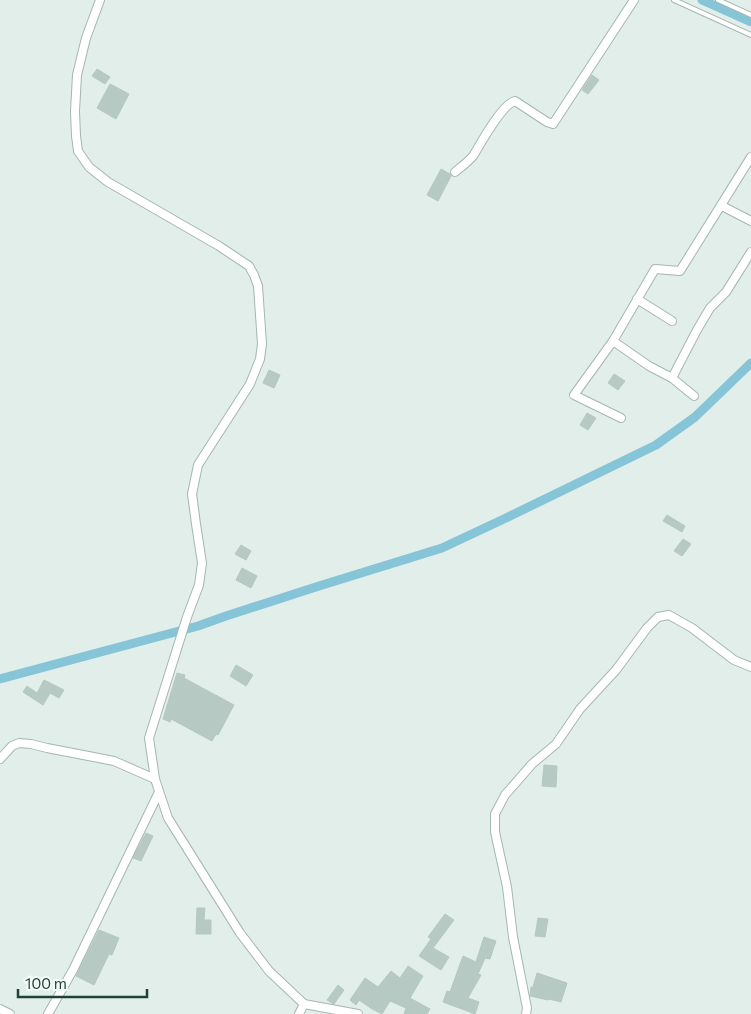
<svg xmlns="http://www.w3.org/2000/svg" width="751" height="1014" font-family="Commissioner,sans-serif">
<style>
.lines{fill:none;stroke-linecap:round;stroke-linejoin:round}
.canal{stroke:#86c5d7;stroke-width:9}
.building{fill:#b7c9c3;stroke:#b4c8c1}
.service-casing{stroke:#a4b7b1;stroke-width:6}
.minor-casing{stroke:#a4b7b1;stroke-width:10}
.service{stroke:#fff;stroke-width:4}
.minor{stroke:#fff;stroke-width:8}
</style>
<rect width="100%" height="100%" fill="#e2eee9"/>
<g class="lines">
<!-- canal -->
<g class="canal">
<polyline points="702,0 751,22"/>
<polyline points="0,679 198,626 226,616 319,586 442,548 506,518 656,445 695,417 751,363"/>
</g>
</g>
<!-- building -->
<g class="building">
<polygon points="97,69 110,77 105,84 92,76"/>
<polygon points="592,75 599,80 588,94 582,90"/>
<polygon points="110,84 129,94 116,119 97,108"/>
<polygon points="441,169 450,174 451,176 438,201 427,195"/>
<polygon points="269,370 280,375 274,388 263,383"/>
<polygon points="614,374 625,381 618,390 608,383"/>
<polygon points="587,413 596,418 588,430 580,425"/>
<polygon points="667,515 685,526 682,532 663,521"/>
<polygon points="683,539 691,544 682,556 674,551"/>
<polygon points="241,545 251,551 246,560 235,554"/>
<polygon points="242,568 257,576 251,588 236,580"/>
<polygon points="236,665 253,675 246,686 230,676"/>
<polygon points="177,673 185,675 184,678 234,705 218,735 216,734 212,741 171,719 170,722 163,719"/>
<polygon points="44,680 64,690 59,698 50,693 43,705 23,692 27,686 37,693"/>
<polygon points="544,765 557,766 556,787 542,786"/>
<polygon points="146,833 153,836 141,861 133,858"/>
<polygon points="197,908 205,908 204,920 211,920 211,934 196,934"/>
<polygon points="445,914 454,920 433,948 449,957 441,970 419,956 431,939 428,937"/>
<polygon points="538,918 548,919 545,937 535,936"/>
<polygon points="99,930 119,938 112,955 109,954 94,985 76,976"/>
<polygon points="484,937 496,941 490,959 485,958 478,974 481,975 468,998 479,1002 475,1014 443,1002 447,991 450,992 463,956 476,962"/>
<polygon points="408,966 423,976 410,998 430,1009 427,1014 404,1014 406,1008 390,1001 382,1014 372,1009 359,1000 356,1005 350,1000 365,978 378,987 391,971 400,978"/>
<polygon points="537,973 567,983 561,1002 549,999 548,1000 530,996 531,987 533,987"/>
<polygon points="338,985 344,990 334,1004 332,1003 327,1000"/>
</g>
<g class="lines">
<defs>
<g id="service">
<polyline points="674,0 751,35"/>
<polyline points="718,0 751,15"/>
</g>
<g id="minor">
<polyline points="100,0 86,38 77,75 75,111 76,136 78,151 89,167 108,182 219,246 249,266 254,275 258,286 262,344 260,359 250,384 198,465 192,494 196,524 202,563 199,585 187,617 149,738 155,779 168,818 240,933 269,971 304,1004 358,1014"/>
<path d="M455,172c6,-5 13,-10 18,-16 8,-13 29,-52 42,-55l32,21 6,2 81,-124"/>
<polyline points="722,206 751,221"/>
<polyline points="637,299 672,321"/>
<polyline points="613,341 649,366 672,378 694,396"/>
<polyline points="672,378 697,330 710,308 726,292 751,252"/>
<polyline points="621,418 574,395 613,341 655,269 680,271 751,157"/>
<polyline points="0,759 12,746 19,743 31,744 47,748 114,761 155,779"/>
<polyline points="0,1009 10,1014"/>
<polyline points="48,1014 73,970 159,792"/>
<polyline points="299,1014 304,1004"/>
<polyline points="526,1014 527,1008 513,937 507,887 495,832 495,814 505,795 532,764 556,744 580,709 616,670 647,628 658,617 669,615 692,628 734,660 751,667"/>
</g>
</defs>
<!-- service casing -->
<use href="#service" class="service-casing"/>
<!-- minor casing -->
<use href="#minor" class="minor-casing"/>
<!-- service -->
<use href="#service" class="service"/>
<!-- minor -->
<use href="#minor" class="minor"/>
</g>
<!-- scale -->
<path d="M18 989v8h129v-8" fill="none" stroke="#20413a" stroke-width="2.5"/>
<text x="25" y="989" font-size="15" fill="#20413a" stroke="#f3faf7" stroke-width="4" paint-order="stroke">100 m</text>
</svg>
